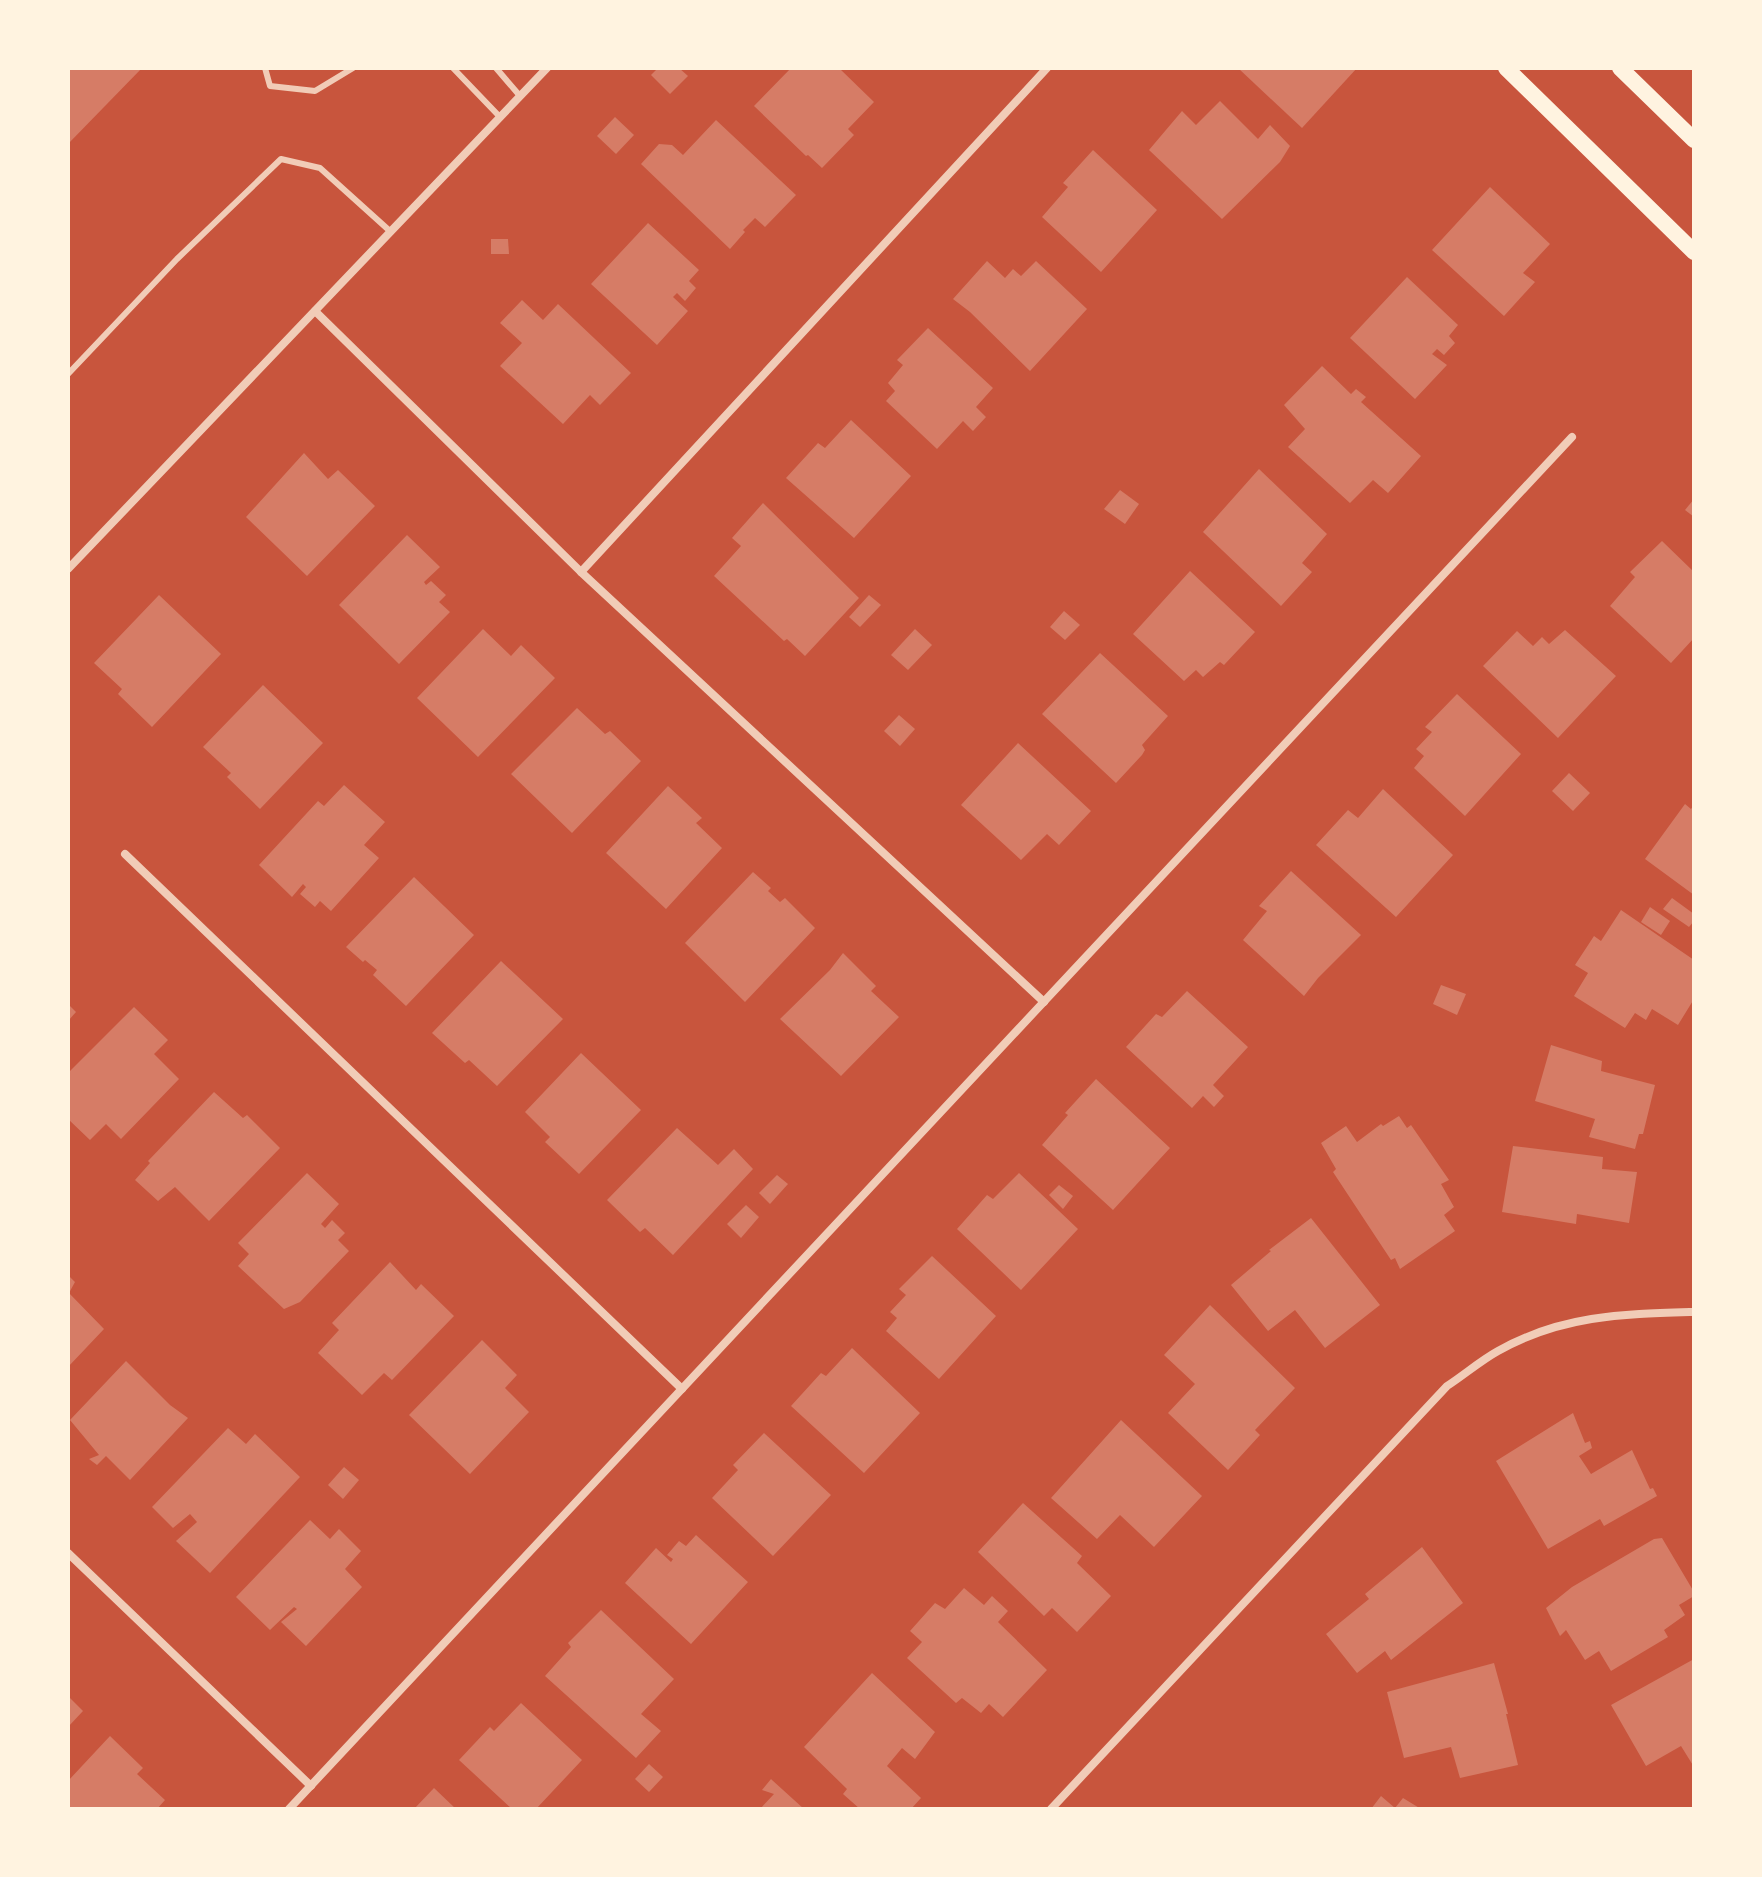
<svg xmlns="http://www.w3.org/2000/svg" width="1762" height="1877" font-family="Helvetica,sans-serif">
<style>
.building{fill:#d67c66}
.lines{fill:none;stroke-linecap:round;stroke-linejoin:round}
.service{stroke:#f1ccb7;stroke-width:6}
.minor{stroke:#f1ccb7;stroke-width:8}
.secondary{stroke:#fff3e0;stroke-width:16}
</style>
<rect width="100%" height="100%" fill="#c8553d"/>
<!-- building -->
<g class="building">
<polygon points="68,68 142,68 68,144"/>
<polygon points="658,68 679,68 688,76 670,94 651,75"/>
<polygon points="791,68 839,68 874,102 848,129 854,135 822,168 808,155 806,156 754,106"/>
<polygon points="1238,68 1357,68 1302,128"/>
<polygon points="1220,101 1258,139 1270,125 1290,146 1280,162 1222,219 1149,150 1182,111 1196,125"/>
<polygon points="615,117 634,135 616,154 597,136"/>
<polygon points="716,120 796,195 765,227 755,218 743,230 745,232 730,249 641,164 659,144 672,145 683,155"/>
<polygon points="1093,150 1157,210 1101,272 1042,217 1068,187 1063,183"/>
<polygon points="1490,187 1550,244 1523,273 1535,282 1504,316 1432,250"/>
<polygon points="648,223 699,270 689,281 696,288 685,301 677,293 673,297 688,311 657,345 591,284"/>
<polygon points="491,239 508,239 509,254 491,254"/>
<polygon points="987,261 1005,278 1013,269 1021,276 1036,261 1087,309 1030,371 970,312 953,299"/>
<polygon points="1407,277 1458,325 1449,336 1455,343 1444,355 1437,349 1432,354 1447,365 1415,399 1350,338"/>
<polygon points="522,300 543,320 558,304 631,373 600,405 590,395 563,424 500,366 522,343 500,323"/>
<polygon points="928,328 993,388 976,407 986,417 973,431 963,421 937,449 886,401 895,391 888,383 903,365 897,360"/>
<polygon points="1322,366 1351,394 1356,389 1366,397 1361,402 1421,456 1388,493 1373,480 1350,503 1288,447 1305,429 1284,405"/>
<polygon points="851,420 911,476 854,538 786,478 818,443 825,448"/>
<polygon points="304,453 328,479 338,470 375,506 307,576 246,517"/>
<polygon points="1259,469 1327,534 1302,563 1312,572 1281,606 1203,532"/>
<polygon points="1120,490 1139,504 1125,524 1104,509"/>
<polygon points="1694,499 1694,517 1685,510"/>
<polygon points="763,503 859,598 805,656 787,639 784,641 714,576 741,546 732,538"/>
<polygon points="407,535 440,567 424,582 426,585 431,581 446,595 439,602 450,612 399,664 339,605"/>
<polygon points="1662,541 1694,572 1694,638 1671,663 1610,606 1635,577 1630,572"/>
<polygon points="1190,571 1255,632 1224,665 1220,662 1203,677 1196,670 1184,681 1133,634"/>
<polygon points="159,595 221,654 152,727 118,694 122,689 94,663"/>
<polygon points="869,595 881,605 860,627 849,617"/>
<polygon points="1064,611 1080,625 1065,640 1050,627"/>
<polygon points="483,629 511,656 521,645 555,678 478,757 417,698"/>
<polygon points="915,629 932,645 908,670 891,655"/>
<polygon points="1565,630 1616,676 1558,738 1483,666 1517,631 1533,646 1542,637 1549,644"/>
<polygon points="1100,653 1168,716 1142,745 1145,750 1142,755 1116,783 1042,714"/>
<polygon points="263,685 323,743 260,809 227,777 231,773 203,747"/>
<polygon points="1457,694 1521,754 1465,816 1414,768 1424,756 1416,749 1432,732 1425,727"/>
<polygon points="577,708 605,734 610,731 641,761 572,833 511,774"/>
<polygon points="899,715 915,729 900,746 884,731"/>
<polygon points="1018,743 1091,811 1059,845 1047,834 1021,860 961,805"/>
<polygon points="1569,773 1590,793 1573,811 1552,791"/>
<polygon points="344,785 385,822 364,845 379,858 331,911 320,901 315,907 300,894 306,887 303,884 292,897 259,865 318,801 324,806"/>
<polygon points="668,786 702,818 696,823 722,848 666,909 606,853"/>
<polygon points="1383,789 1453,855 1396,917 1316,845 1348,810 1358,818"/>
<polygon points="1685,804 1691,809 1694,805 1694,895 1645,859"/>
<polygon points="1291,871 1361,935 1318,978 1304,996 1243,940 1267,911 1259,906"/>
<polygon points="753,872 771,888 768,891 780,902 785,898 815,928 745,1002 685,943"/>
<polygon points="414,877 474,935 406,1006 373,975 377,970 365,960 363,962 346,947"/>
<polygon points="1672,898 1694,914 1694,921 1689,927 1663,909"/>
<polygon points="1650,907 1670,921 1661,935 1641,922"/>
<polygon points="1621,910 1694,960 1694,999 1678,1025 1652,1009 1646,1020 1635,1013 1625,1028 1574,996 1588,973 1575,965 1594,936 1601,941"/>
<polygon points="843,953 876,986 871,991 899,1017 841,1076 780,1019 830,970"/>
<polygon points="501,961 563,1019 497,1086 469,1060 465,1063 432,1033"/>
<polygon points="1441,985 1466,994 1457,1015 1433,1004"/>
<polygon points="1187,991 1248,1047 1213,1085 1224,1096 1214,1107 1203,1096 1192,1108 1126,1047 1156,1014 1162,1017"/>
<polygon points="68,1004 76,1012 68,1021"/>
<polygon points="134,1007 168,1040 154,1054 179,1079 121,1139 106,1124 90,1140 68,1119 68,1073"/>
<polygon points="1551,1045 1602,1061 1601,1071 1655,1085 1643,1134 1639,1134 1635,1149 1589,1137 1595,1119 1535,1101"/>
<polygon points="581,1053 641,1110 579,1174 545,1142 550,1137 525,1112"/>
<polygon points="1096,1079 1170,1148 1113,1210 1042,1145 1068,1115 1065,1113"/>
<polygon points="214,1092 243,1118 247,1115 280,1148 209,1221 175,1187 158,1201 135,1180 150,1163 148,1161"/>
<polygon points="1399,1116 1407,1128 1411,1125 1449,1180 1441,1184 1454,1207 1444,1215 1455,1231 1400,1269 1395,1258 1391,1260 1333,1172 1336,1169 1321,1143 1346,1126 1357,1142 1381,1124 1383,1126"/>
<polygon points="677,1128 718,1165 734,1149 753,1169 673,1255 645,1228 640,1232 607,1200"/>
<polygon points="1513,1146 1603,1157 1602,1169 1637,1172 1629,1223 1577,1214 1576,1224 1502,1212"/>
<polygon points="307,1173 339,1204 321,1224 325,1228 332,1220 345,1233 338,1240 349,1251 300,1302 284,1309 238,1266 249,1254 238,1243"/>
<polygon points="1019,1173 1078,1229 1021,1290 957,1229 987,1195 993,1199"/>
<polygon points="777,1175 788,1184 770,1204 759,1193"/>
<polygon points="1059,1185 1073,1196 1063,1209 1049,1195"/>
<polygon points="746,1205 759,1217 741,1238 727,1224"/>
<polygon points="1311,1218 1380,1305 1325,1348 1295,1310 1268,1331 1231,1285 1271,1251 1269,1250"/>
<polygon points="932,1256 996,1316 939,1379 886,1331 897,1318 890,1312 906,1295 899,1289"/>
<polygon points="390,1262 416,1290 421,1284 454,1316 392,1380 384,1373 362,1395 318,1353 339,1330 332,1323"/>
<polygon points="68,1275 75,1282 69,1293 104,1329 68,1367"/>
<polygon points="1210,1305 1295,1388 1255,1430 1260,1435 1228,1470 1168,1413 1195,1384 1164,1355"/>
<polygon points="482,1340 517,1375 505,1388 529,1412 470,1474 409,1415"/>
<polygon points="852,1348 920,1413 864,1473 791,1406 821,1373 826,1376"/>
<polygon points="126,1361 170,1405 188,1418 130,1480 106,1456 97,1465 89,1459 99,1455 70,1420"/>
<polygon points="1573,1413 1585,1443 1590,1441 1592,1448 1579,1456 1591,1474 1632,1450 1650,1489 1653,1488 1657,1496 1604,1526 1600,1519 1548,1549 1496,1461"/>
<polygon points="1121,1420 1202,1496 1154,1547 1120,1515 1097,1539 1051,1498"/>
<polygon points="228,1428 246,1444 255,1434 300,1477 210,1573 176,1541 197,1522 190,1514 173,1528 152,1507"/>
<polygon points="764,1433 831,1495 773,1556 712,1498 738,1470 733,1465"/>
<polygon points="344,1467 359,1480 343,1499 328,1485"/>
<polygon points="1023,1503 1082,1556 1077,1563 1111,1596 1077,1632 1052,1608 1044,1616 978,1552"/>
<polygon points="310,1520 330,1539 339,1529 361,1551 345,1569 362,1587 306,1646 281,1622 297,1609 294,1607 270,1630 236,1597"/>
<polygon points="696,1535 748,1582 691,1644 625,1583 656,1548 671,1562 673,1559 667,1555 679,1541 686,1546"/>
<polygon points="1662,1538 1694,1592 1694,1596 1679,1605 1685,1615 1664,1630 1668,1637 1611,1671 1599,1651 1585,1660 1566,1630 1560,1636 1546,1608 1572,1587 1654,1539"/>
<polygon points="1422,1547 1463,1603 1391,1660 1385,1651 1357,1673 1326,1634 1369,1599 1365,1594"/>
<polygon points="964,1588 984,1605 992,1596 1008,1611 998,1622 1047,1670 1003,1717 989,1704 981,1713 962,1698 956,1703 907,1658 922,1642 910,1631 935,1603 945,1609"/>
<polygon points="601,1610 674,1679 641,1714 661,1731 636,1758 545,1676 571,1647 568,1643"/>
<polygon points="1694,1659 1694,1767 1681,1746 1646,1766 1611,1705"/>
<polygon points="1494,1663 1508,1714 1506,1714 1518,1765 1460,1778 1451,1747 1404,1758 1387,1692"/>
<polygon points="872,1673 935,1732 915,1759 902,1748 887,1766 921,1798 911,1809 860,1809 843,1794 847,1789 804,1747"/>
<polygon points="68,1696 83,1711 68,1727"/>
<polygon points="521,1703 582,1760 536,1809 512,1809 459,1760 490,1727 494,1731"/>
<polygon points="110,1736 143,1768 137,1774 165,1800 157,1809 68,1809 68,1781"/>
<polygon points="649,1764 663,1777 649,1792 635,1779"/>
<polygon points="771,1779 772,1780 804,1809 760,1809 774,1794 762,1790"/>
<polygon points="434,1788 456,1809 414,1809"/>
<polygon points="1381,1796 1395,1808 1403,1798 1421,1809 1371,1809"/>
</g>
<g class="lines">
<!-- service -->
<g class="service">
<polyline points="265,68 270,86 315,91 353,68"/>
<polyline points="453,68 500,117"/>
<polyline points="496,68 520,96"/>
<polyline points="68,374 177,259 281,159 320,168 391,232"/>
</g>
<!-- minor -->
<g class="minor">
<polyline points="315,311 581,572 1044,1002"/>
<polyline points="68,569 547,68"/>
<polyline points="581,572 1047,68"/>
<polyline points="125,854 682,1389"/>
<polyline points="68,1553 311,1786"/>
<polyline points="289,1809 1572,437"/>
<path d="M1051,1809l396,-423c17,-11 33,-25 51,-35 64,-36 125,-37 196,-39"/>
</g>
<!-- secondary -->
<g class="secondary">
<polyline points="1506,68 1694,252"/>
<polyline points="1620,68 1694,140"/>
</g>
</g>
<!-- border -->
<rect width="1762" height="1877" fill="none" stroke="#fff3e0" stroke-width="140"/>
</svg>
